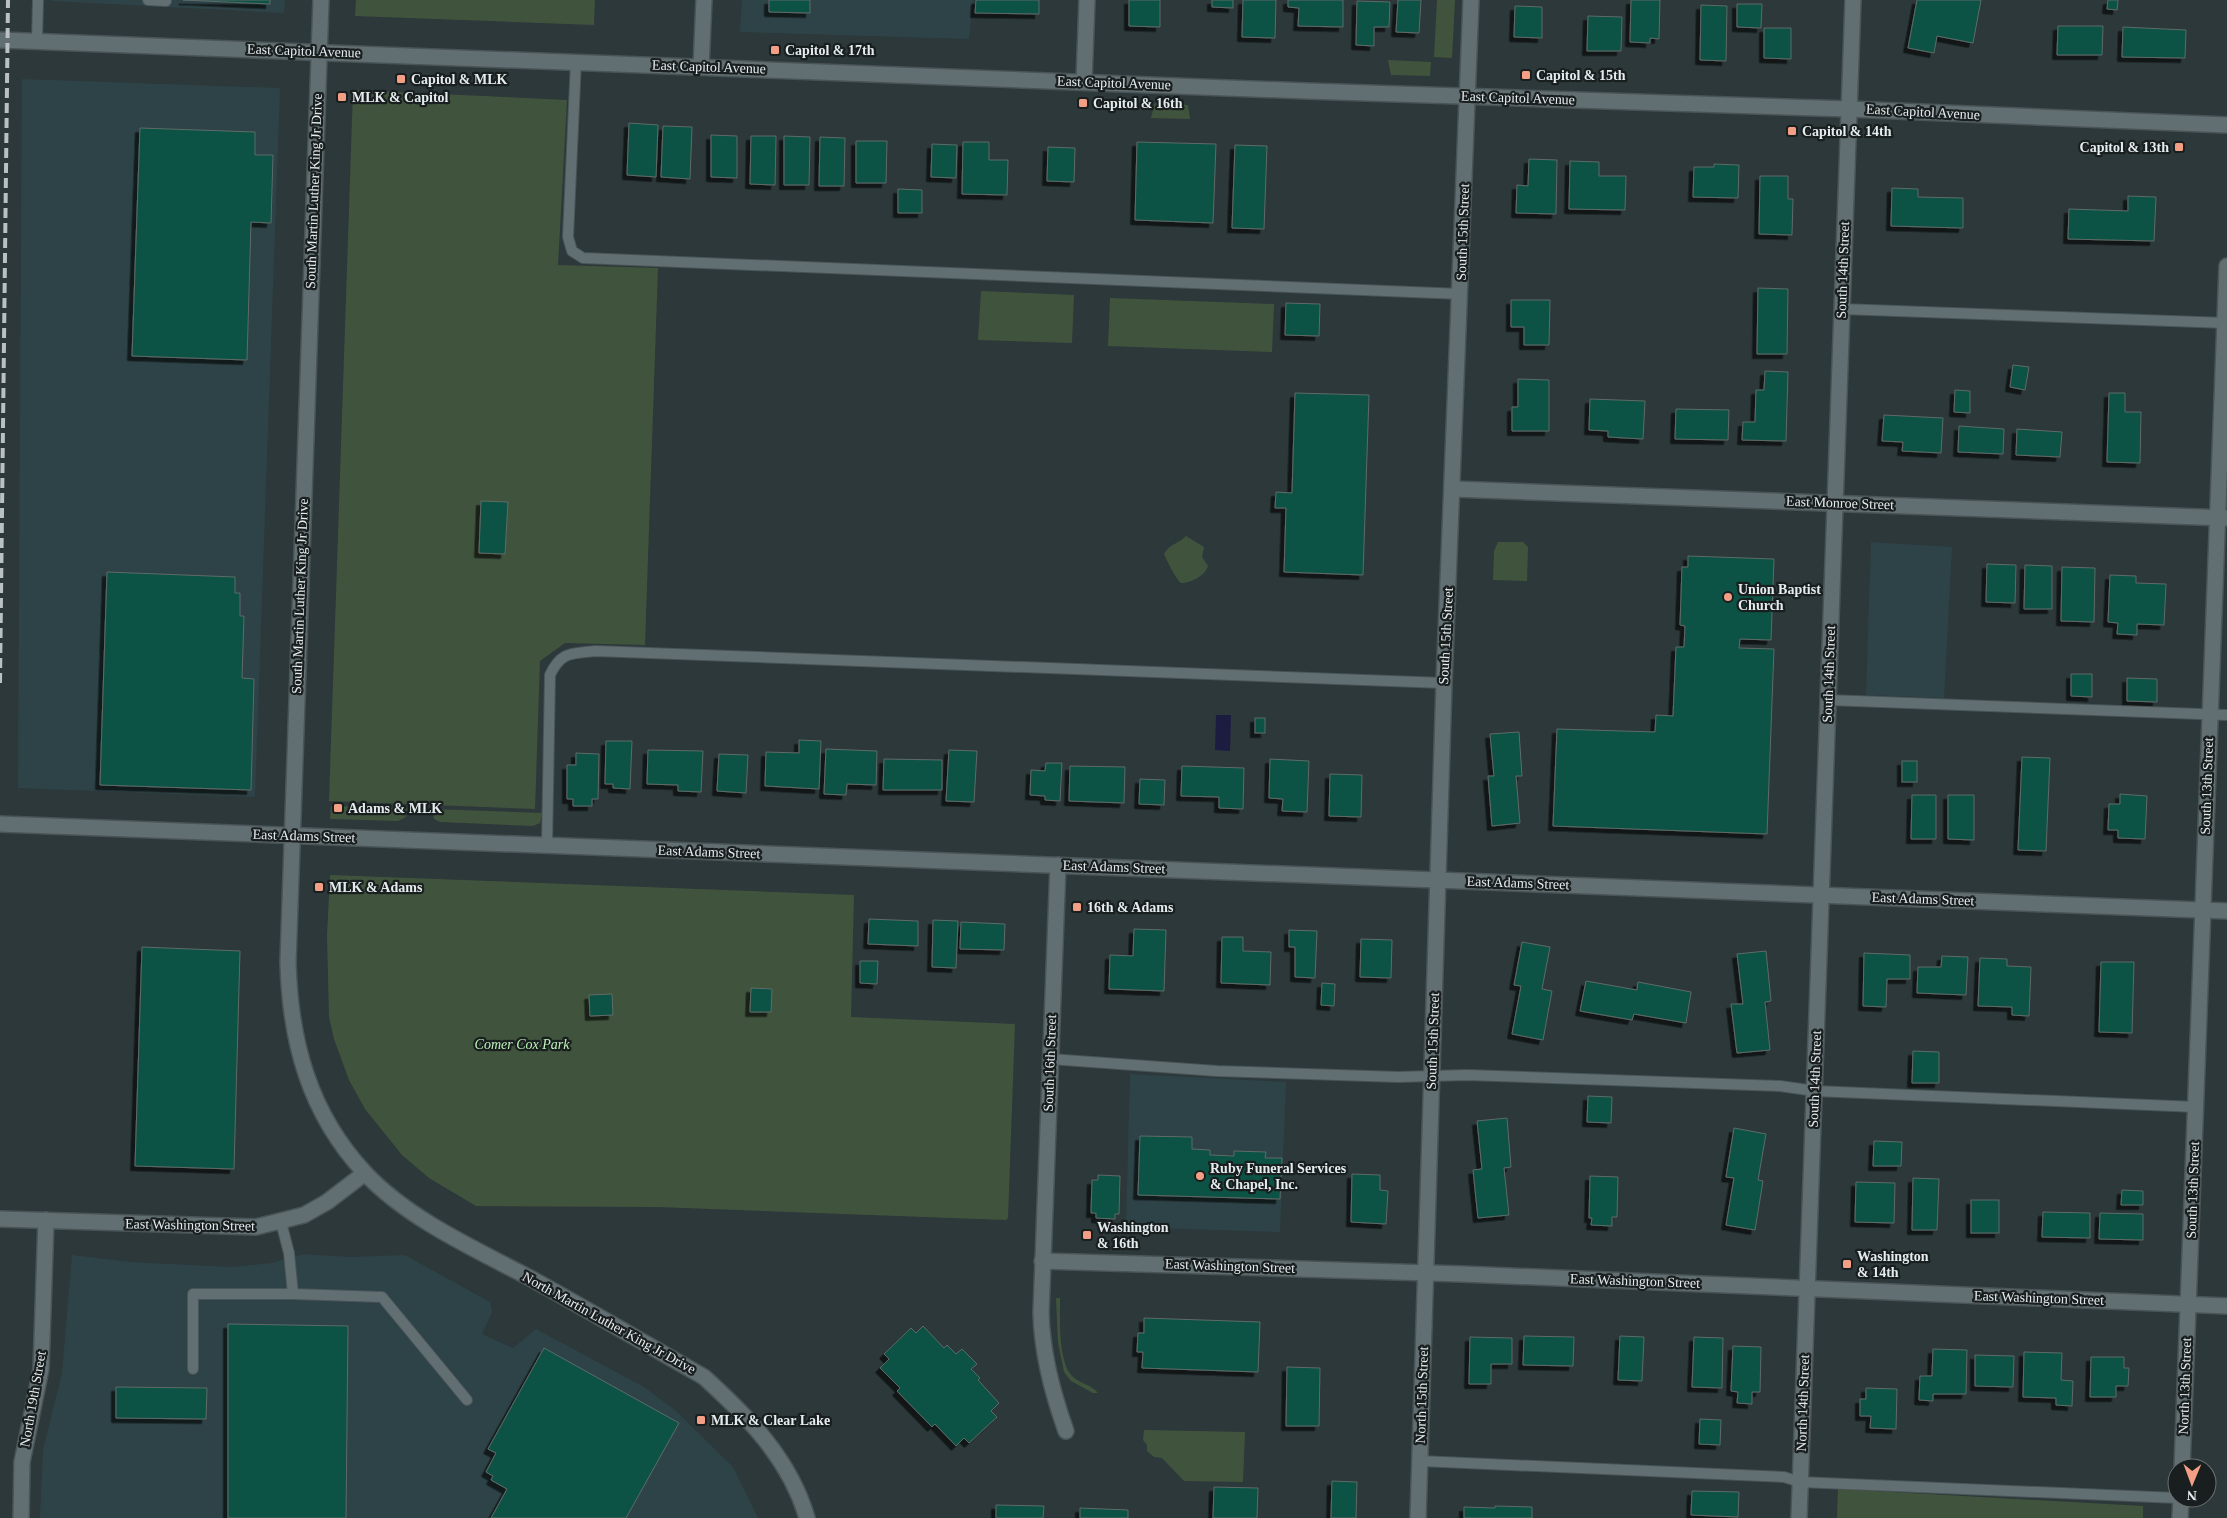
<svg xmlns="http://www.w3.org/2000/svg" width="2227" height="1518" font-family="Georgia,serif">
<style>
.built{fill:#2e4347}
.green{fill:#40543d}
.water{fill:#1c1c41}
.building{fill:#0c5245;stroke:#5f6b68;filter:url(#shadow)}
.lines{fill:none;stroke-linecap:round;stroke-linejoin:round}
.service-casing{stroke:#4a5457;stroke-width:12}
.minor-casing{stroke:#4a5457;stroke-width:18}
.tertiary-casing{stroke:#4a5457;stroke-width:18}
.service{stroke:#626f72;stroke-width:10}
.minor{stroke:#626f72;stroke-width:15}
.tertiary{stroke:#626f72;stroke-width:15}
.rail{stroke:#b9c1c3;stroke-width:4;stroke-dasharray:10 5;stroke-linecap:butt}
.poi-dot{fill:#f39f85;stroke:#191e1f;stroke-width:2}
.labels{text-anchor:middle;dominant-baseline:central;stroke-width:4.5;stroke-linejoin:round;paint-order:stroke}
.poi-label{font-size:14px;font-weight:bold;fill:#e5ecee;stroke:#191e1f;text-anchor:start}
.street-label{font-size:14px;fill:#e5ecee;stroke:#191e1f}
.park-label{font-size:14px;font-style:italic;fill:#bff5b8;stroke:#191e1f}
</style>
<defs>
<filter id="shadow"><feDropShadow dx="-4.5" dy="4.5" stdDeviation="0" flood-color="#0009"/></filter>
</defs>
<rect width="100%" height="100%" fill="#2c383a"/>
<!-- built -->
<g class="built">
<polygon points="52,0 285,0 284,13 52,1"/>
<polygon points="742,0 973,0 969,39 740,32"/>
<polygon points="22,79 280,88 255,797 18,788"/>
<polygon points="1871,542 1952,547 1944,698 1866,695"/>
<polygon points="1130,1074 1286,1082 1280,1232 1126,1227"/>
<polygon points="304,1254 352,1257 405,1255 490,1302 492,1312 482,1334 513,1348 536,1329 644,1387 675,1410 733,1467 758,1518 40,1518 43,1450 62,1373 72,1255 130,1262 231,1267 271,1263"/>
</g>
<!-- green -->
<g class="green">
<polygon points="356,0 595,0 594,25 355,16"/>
<polygon points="1437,0 1455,0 1452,58 1434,57"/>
<polygon points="1388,60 1431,62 1430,76 1391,75"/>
<polygon points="353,90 567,100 558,265 658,268 645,645 565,643 540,661 535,809 329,801"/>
<polygon points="1155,103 1188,105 1190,119 1151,118"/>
<polygon points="981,291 1074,295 1072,343 978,340"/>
<polygon points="1110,298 1274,304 1272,352 1108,346"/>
<path d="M1186,536l18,11 -2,10 6,9c-3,10 -17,17 -27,17 -5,-4 -14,-22 -17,-29 6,-11 15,-10 22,-18z"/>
<polygon points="1498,542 1523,542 1528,547 1527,581 1493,580 1494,551"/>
<polygon points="331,806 407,808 406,817 398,821 330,819"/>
<polygon points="432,809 542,813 540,823 533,826 440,822 434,819"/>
<polygon points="330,875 854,895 851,1017 1015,1024 1008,1218 1006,1220 658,1207 476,1206 429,1178 402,1155 365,1109 349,1080 334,1039 329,1017 327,935"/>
<path d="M1056,1298h4c0,20 -2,63 12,78 8,8 19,8 26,17h-5l-22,-12 -7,-9 -6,-29z"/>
<polygon points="1144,1430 1245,1432 1243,1482 1184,1481 1162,1458 1154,1457 1147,1451 1147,1445 1143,1440"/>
<polygon points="1838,1489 2143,1506 2143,1518 1837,1518"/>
</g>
<!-- water -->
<polygon class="water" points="1216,715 1231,715 1230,751 1215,750"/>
<!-- building -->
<g class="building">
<polygon points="183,0 270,0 270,4"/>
<polygon points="769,0 810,0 810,13 769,12"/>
<polygon points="976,0 1039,0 1039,14 975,13"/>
<polygon points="1129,0 1160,0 1160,27 1129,26"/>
<polygon points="1212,0 1233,0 1233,8 1212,7"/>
<polygon points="1243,0 1276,0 1275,38 1242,37"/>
<polygon points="1288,0 1343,0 1343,27 1298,26 1299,8 1288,7"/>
<polygon points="1398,0 1421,0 1419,33 1396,32"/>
<polygon points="1631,0 1660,0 1659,39 1650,38 1650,43 1630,42"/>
<polygon points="1917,0 1981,0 1973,43 1937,36 1934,53 1908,48"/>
<polygon points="2108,0 2118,0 2117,10 2107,9"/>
<polygon points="1357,1 1390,2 1389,27 1374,27 1374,46 1356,45"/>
<polygon points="1737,4 1762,4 1761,28 1737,27"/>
<polygon points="1701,5 1727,6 1726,61 1700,60"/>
<polygon points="1515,6 1542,7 1542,38 1514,37"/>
<polygon points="1588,16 1622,17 1621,51 1587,51"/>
<polygon points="2058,26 2103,26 2102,55 2057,55"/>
<polygon points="2123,27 2186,30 2185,58 2122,57"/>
<polygon points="1764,28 1791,28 1791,59 1764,58"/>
<polygon points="629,123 658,125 656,177 627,175"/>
<polygon points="663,126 692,127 690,179 661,177"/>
<polygon points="140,128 255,132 255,155 273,155 271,223 251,222 247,360 132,356"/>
<polygon points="711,135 737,136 737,178 711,177"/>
<polygon points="751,136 776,136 775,185 750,184"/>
<polygon points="784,136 810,137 809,185 784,185"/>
<polygon points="820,137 845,138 844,186 819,186"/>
<polygon points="856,141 887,141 886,183 856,183"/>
<polygon points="963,142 989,142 989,160 1008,160 1007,195 962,194"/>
<polygon points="1137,142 1216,144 1213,223 1135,220"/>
<polygon points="932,144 957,145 956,178 931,177"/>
<polygon points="1235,145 1267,146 1264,229 1232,228"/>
<polygon points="1048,147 1075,148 1074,182 1047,181"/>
<polygon points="1529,159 1557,160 1556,214 1516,213 1517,185 1528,186"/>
<polygon points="1570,161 1599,162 1599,176 1626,176 1625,210 1569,209"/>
<polygon points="1714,164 1739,165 1738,198 1693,197 1694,167 1714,167"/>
<polygon points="1760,176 1788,176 1788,199 1793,199 1792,235 1759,234"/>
<polygon points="1892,188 1918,189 1918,197 1963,198 1963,228 1891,226"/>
<polygon points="898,189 922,190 922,213 898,213"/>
<polygon points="2128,196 2156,197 2154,241 2068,239 2069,209 2128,211"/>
<polygon points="1758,288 1788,289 1787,354 1757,354"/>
<polygon points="1511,300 1550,300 1549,345 1524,345 1524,327 1511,327"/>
<polygon points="1286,303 1320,304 1319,336 1285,335"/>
<polygon points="2013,365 2029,367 2025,390 2010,387"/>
<polygon points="1765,371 1788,372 1786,441 1742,440 1743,422 1755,422 1756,390 1764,390"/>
<polygon points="1518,379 1549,380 1549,431 1512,431 1512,407 1518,407"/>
<polygon points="1955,390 1970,391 1970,413 1954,412"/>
<polygon points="1295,393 1369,395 1363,575 1284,572 1286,508 1275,508 1276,492 1292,493"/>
<polygon points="2109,393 2125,393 2125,412 2141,412 2140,463 2107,462"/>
<polygon points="1590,399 1645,401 1643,439 1608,437 1608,431 1589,430"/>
<polygon points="1676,409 1729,410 1728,440 1675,439"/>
<polygon points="1884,415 1943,418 1941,453 1902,451 1903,442 1882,441"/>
<polygon points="1959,426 2004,429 2003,454 1958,452"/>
<polygon points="2017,429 2062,432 2060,457 2016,455"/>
<polygon points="481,501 508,502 505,554 479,553"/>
<polygon points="1688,556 1774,559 1771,640 1740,639 1739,648 1774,649 1767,834 1553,826 1557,729 1655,732 1656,715 1673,716 1676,647 1684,647 1685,626 1680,625 1682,567 1688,567"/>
<polygon points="1987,564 2016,565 2015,603 1986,602"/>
<polygon points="2025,565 2052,566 2052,609 2024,609"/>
<polygon points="2062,567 2095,568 2094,622 2061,621"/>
<polygon points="107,572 235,577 235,593 240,593 240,616 244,616 242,678 254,679 251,790 100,785"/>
<polygon points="2110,575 2136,576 2136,583 2166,584 2164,625 2137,624 2137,635 2117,634 2118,623 2108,622"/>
<polygon points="2071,674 2092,674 2092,697 2071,696"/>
<polygon points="2127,678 2157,679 2157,702 2127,701"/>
<rect x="1255" y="718" width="10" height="15"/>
<polygon points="1519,732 1522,776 1516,776 1520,823 1492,826 1488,776 1494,776 1490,734"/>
<polygon points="799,740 821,741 819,789 765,786 766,752 799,753"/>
<polygon points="606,741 632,741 630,789 613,788 613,784 605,784"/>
<polygon points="826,749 877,751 876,785 847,784 846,795 824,794"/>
<polygon points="648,750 703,751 701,792 678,791 678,785 647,784"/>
<polygon points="949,750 977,751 974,802 946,801"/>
<polygon points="576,753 599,754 598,799 592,799 592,806 573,806 573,799 567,799 567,765 576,765"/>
<polygon points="719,754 748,755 746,793 717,791"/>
<polygon points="2022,757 2050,758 2046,851 2018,850"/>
<polygon points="884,759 942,760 942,790 883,790"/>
<polygon points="1270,759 1309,761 1307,812 1282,811 1283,799 1269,798"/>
<rect x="1902" y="761" width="15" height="21"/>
<polygon points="1046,763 1062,763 1060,801 1045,800 1045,796 1030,795 1031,770 1045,771"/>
<polygon points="1070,766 1125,767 1124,803 1069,801"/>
<polygon points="1182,766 1244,768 1243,809 1219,808 1219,797 1181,796"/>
<polygon points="1330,774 1362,775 1361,817 1329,816"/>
<polygon points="1140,779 1165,780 1164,805 1139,804"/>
<polygon points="2120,794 2147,796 2145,839 2118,838 2118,830 2108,830 2109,804 2120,804"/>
<polygon points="1912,795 1936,795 1936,839 1911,839"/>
<polygon points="1948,795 1974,795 1974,840 1948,839"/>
<polygon points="869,919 918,921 918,946 868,944"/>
<polygon points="933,920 958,921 956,968 932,967"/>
<polygon points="961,922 1005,924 1004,950 960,949"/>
<polygon points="1134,929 1166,930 1164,991 1109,989 1110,955 1133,956"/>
<polygon points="1289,930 1317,931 1315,978 1295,977 1295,947 1289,947"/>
<polygon points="1222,937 1243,937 1243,951 1271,952 1270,985 1221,983"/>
<polygon points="1361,939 1392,940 1391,978 1360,977"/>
<polygon points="1522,942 1550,947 1542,989 1552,991 1543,1040 1512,1034 1521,986 1514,985"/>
<polygon points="142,947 240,951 234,1169 135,1166"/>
<polygon points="1766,951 1771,1001 1765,1002 1770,1050 1737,1053 1731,1004 1743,1004 1737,954"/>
<polygon points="1864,953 1910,955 1910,979 1887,979 1886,1007 1863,1006"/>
<polygon points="1942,956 1968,957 1966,995 1917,993 1918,967 1941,967"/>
<polygon points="1980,958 2007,959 2007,966 2031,967 2029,1016 2012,1015 2012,1007 1978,1006"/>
<polygon points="860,961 878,961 877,984 860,983"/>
<polygon points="2101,962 2134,962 2132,1033 2099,1032"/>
<polygon points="1586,981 1637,990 1638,982 1691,992 1686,1023 1634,1014 1632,1020 1580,1011"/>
<polygon points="1322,983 1335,984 1334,1006 1321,1005"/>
<polygon points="751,988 772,989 771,1012 750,1012"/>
<polygon points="612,994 613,1015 590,1016 589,995"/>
<polygon points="1913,1051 1939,1052 1939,1083 1912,1083"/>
<polygon points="1588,1096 1612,1097 1611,1123 1587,1122"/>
<polygon points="1507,1118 1511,1167 1504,1168 1509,1215 1478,1218 1473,1170 1482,1169 1477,1121"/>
<polygon points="1734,1128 1766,1134 1758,1180 1763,1181 1755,1230 1726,1225 1734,1178 1726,1177"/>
<polygon points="1140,1136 1192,1137 1192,1149 1210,1150 1210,1155 1234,1156 1234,1151 1266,1152 1265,1158 1282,1158 1280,1199 1138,1195"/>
<polygon points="1874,1141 1902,1142 1901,1166 1873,1166"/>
<polygon points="1352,1174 1380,1175 1380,1190 1388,1191 1386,1224 1351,1222"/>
<polygon points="1098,1175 1120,1176 1119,1214 1115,1214 1115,1219 1096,1218 1096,1213 1091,1213 1092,1180 1098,1180"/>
<polygon points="1590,1176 1618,1177 1617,1217 1612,1217 1612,1226 1591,1225 1592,1218 1589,1218"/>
<polygon points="1913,1178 1939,1179 1937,1230 1912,1230"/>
<polygon points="1856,1182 1895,1183 1894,1223 1855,1222"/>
<polygon points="2122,1190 2143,1191 2143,1205 2121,1205"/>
<rect x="1971" y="1200" width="28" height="33"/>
<polygon points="2043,1212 2090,1213 2090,1238 2042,1237"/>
<polygon points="2100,1213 2143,1214 2143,1240 2099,1239"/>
<polygon points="1144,1318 1260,1322 1258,1372 1142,1368 1143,1352 1137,1352 1138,1333 1144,1333"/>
<polygon points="228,1324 348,1326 346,1518 228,1518"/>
<polygon points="923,1326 944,1348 947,1345 956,1354 962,1349 977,1364 971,1369 980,1378 978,1380 999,1403 991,1411 997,1417 969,1443 964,1438 956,1446 935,1424 932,1427 897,1391 900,1388 880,1368 889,1359 884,1354 911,1328 916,1333"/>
<polygon points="1524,1336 1574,1337 1573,1366 1523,1365"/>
<polygon points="1620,1336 1644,1337 1642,1381 1618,1380"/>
<polygon points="1470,1337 1512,1338 1512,1364 1491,1364 1491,1384 1469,1384"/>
<polygon points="1694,1337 1723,1338 1722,1388 1692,1387"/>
<polygon points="1733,1346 1761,1347 1760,1392 1752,1392 1752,1404 1737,1403 1738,1392 1731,1391"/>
<polygon points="544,1348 679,1423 626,1518 491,1518 507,1489 491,1480 493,1476 486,1472 496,1453 488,1449"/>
<polygon points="1933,1349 1967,1350 1966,1394 1933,1394 1933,1401 1919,1400 1920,1376 1932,1376"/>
<polygon points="2024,1352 2062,1353 2061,1380 2073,1381 2072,1406 2056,1405 2056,1398 2023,1397"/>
<polygon points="1975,1355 2014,1356 2013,1387 1975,1386"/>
<polygon points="2091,1357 2124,1357 2124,1368 2129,1368 2128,1386 2116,1386 2116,1397 2090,1397"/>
<polygon points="1287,1367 1320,1368 1319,1426 1286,1426"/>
<polygon points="116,1387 207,1388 206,1419 116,1418"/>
<polygon points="1866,1388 1897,1389 1896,1429 1870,1428 1871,1416 1860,1416 1860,1399 1866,1399"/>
<polygon points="1700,1419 1721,1420 1720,1445 1699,1444"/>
<polygon points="1332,1481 1357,1482 1356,1518 1331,1518"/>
<polygon points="1214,1487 1258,1488 1257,1518 1213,1518"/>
<polygon points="1692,1491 1739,1492 1738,1517 1691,1515"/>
<polygon points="996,1505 1044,1506 1043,1518 996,1518"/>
<polygon points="1495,1506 1532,1507 1532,1518 1464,1518 1464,1507 1495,1508"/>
<polygon points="1080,1508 1128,1510 1128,1518 1080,1518"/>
</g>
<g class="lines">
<defs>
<g id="service">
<polyline points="148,0 166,1"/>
<polyline points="37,41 38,0"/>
<polyline points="576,61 568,237 572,251 583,258 1461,294"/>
<polyline points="1842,309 2227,323"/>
<polyline points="1828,700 2227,715"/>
<path d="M547,845l3,-170c11,-24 22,-21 45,-24l849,32"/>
<polyline points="1050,1059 1217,1071 1398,1077 1467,1075 1780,1086 1815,1091 2196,1107"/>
<polyline points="293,1294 382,1297 467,1400"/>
<polyline points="193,1369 193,1294 293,1294 289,1253 281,1222"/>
<polyline points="1420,1461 1784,1477 1800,1482 2177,1498"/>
</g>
<g id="minor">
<polyline points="0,40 1307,91 1849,109 2227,125"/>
<polyline points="701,67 704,0"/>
<polyline points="1084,81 1087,0"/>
<polyline points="1453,489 2226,518"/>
<polyline points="0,824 2227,911"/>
<path d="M1058,865l-17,448c1,41 11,79 25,118"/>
<polyline points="0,1219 256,1227 304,1215 327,1202 365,1173"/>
<polyline points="1042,1261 1462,1274 2227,1306"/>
<polyline points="2182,1468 2227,266"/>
<polyline points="21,1518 22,1462 41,1369 46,1220"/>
<polyline points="1418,1518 1444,683 1471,0"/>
<polyline points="1799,1518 1853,0"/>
<polyline points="2180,1518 2181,1498"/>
</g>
<path id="tertiary" d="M321,0l-33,962c2,79 21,151 77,211 43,46 110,76 165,105 58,32 116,66 174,99 44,40 86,82 103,141"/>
</defs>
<!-- service casing -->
<use href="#service" class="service-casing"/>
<!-- minor casing -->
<use href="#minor" class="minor-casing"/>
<!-- tertiary casing -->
<use href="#tertiary" class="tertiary-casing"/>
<!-- service -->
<use href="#service" class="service"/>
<!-- minor -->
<use href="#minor" class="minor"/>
<!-- tertiary -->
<use href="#tertiary" class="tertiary"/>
<!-- rail -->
<polyline class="rail" points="0,683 8,0"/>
</g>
<!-- markers -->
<g class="poi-dot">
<rect x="770" y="45" width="10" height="10" rx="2.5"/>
<rect x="1521" y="70" width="10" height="10" rx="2.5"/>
<rect x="396" y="74" width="10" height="10" rx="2.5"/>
<rect x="337" y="92" width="10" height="10" rx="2.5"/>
<rect x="1078" y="98" width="10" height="10" rx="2.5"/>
<rect x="1787" y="126" width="10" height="10" rx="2.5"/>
<rect x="2174" y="142" width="10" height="10" rx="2.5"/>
<circle cx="1728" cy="597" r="5"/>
<rect x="333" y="803" width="10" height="10" rx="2.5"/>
<rect x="314" y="882" width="10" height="10" rx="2.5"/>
<rect x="1072" y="902" width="10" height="10" rx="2.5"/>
<circle cx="1200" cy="1176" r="5"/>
<rect x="1082" y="1230" width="10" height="10" rx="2.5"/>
<rect x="1842" y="1259" width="10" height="10" rx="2.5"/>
<rect x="696" y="1415" width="10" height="10" rx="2.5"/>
</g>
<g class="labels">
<!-- poi labels -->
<g class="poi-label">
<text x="785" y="50">Capitol &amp; 17th</text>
<text x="1536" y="75">Capitol &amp; 15th</text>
<text x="411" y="79">Capitol &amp; MLK</text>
<text x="352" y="97">MLK &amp; Capitol</text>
<text x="1093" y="103">Capitol &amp; 16th</text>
<text x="1802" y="131">Capitol &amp; 14th</text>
<text x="2169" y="147" text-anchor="end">Capitol &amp; 13th</text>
<text x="1738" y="589">Union Baptist<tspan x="1738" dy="16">Church</tspan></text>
<text x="348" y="808">Adams &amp; MLK</text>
<text x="329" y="887">MLK &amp; Adams</text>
<text x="1087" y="907">16th &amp; Adams</text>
<text x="1210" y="1168">Ruby Funeral Services<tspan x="1210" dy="16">&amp; Chapel, Inc.</tspan></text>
<text x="1097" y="1227">Washington<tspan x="1097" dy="16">&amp; 16th</tspan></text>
<text x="1857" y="1256">Washington<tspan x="1857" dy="16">&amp; 14th</tspan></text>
<text x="711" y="1420">MLK &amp; Clear Lake</text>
</g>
<!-- street labels -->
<g class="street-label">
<text transform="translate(304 51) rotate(2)">East Capitol Avenue</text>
<text transform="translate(709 67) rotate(2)">East Capitol Avenue</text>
<text transform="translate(1114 83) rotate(2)">East Capitol Avenue</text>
<text transform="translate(1518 98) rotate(2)">East Capitol Avenue</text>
<text transform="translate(1923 112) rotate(3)">East Capitol Avenue</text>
<text transform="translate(314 191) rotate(-88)">South Martin Luther King Jr Drive</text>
<text transform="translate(1463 232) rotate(-88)">South 15th Street</text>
<text transform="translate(1843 270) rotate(-88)">South 14th Street</text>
<text transform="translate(1840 503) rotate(2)">East Monroe Street</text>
<text transform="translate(300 596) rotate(-88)">South Martin Luther King Jr Drive</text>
<text transform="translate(1446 636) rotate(-87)">South 15th Street</text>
<text transform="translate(1829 674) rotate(-88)">South 14th Street</text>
<text transform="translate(2207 786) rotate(-88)">South 13th Street</text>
<text transform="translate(304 836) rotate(2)">East Adams Street</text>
<text transform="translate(709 852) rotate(2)">East Adams Street</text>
<text transform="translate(1114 867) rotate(2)">East Adams Street</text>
<text transform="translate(1518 883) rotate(2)">East Adams Street</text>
<text transform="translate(1923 899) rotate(2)">East Adams Street</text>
<text transform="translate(1433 1041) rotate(-88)">South 15th Street</text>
<text transform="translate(1050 1063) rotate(-88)">South 16th Street</text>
<text transform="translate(1815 1079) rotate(-88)">South 14th Street</text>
<text transform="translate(2193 1190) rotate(-88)">South 13th Street</text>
<text transform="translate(190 1225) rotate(1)">East Washington Street</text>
<text transform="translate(1230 1266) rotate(2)">East Washington Street</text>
<text transform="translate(1635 1281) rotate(2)">East Washington Street</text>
<text transform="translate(2039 1298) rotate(2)">East Washington Street</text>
<text transform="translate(609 1323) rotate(29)">North Martin Luther King Jr Drive</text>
<text transform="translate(2185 1386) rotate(-88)">North 13th Street</text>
<text transform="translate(1422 1395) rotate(-88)">North 15th Street</text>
<text transform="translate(33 1399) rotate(-80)">North 19th Street</text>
<text transform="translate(1803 1403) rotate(-88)">North 14th Street</text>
</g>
<!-- park labels -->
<g class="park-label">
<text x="522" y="1044">Comer Cox Park</text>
</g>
</g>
<!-- north arrow -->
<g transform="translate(2192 1483) rotate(181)"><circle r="24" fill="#191e1f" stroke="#6b7072"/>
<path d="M0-4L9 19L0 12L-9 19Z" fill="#f39f85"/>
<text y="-8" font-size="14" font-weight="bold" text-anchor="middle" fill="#e5ecee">N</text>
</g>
</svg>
